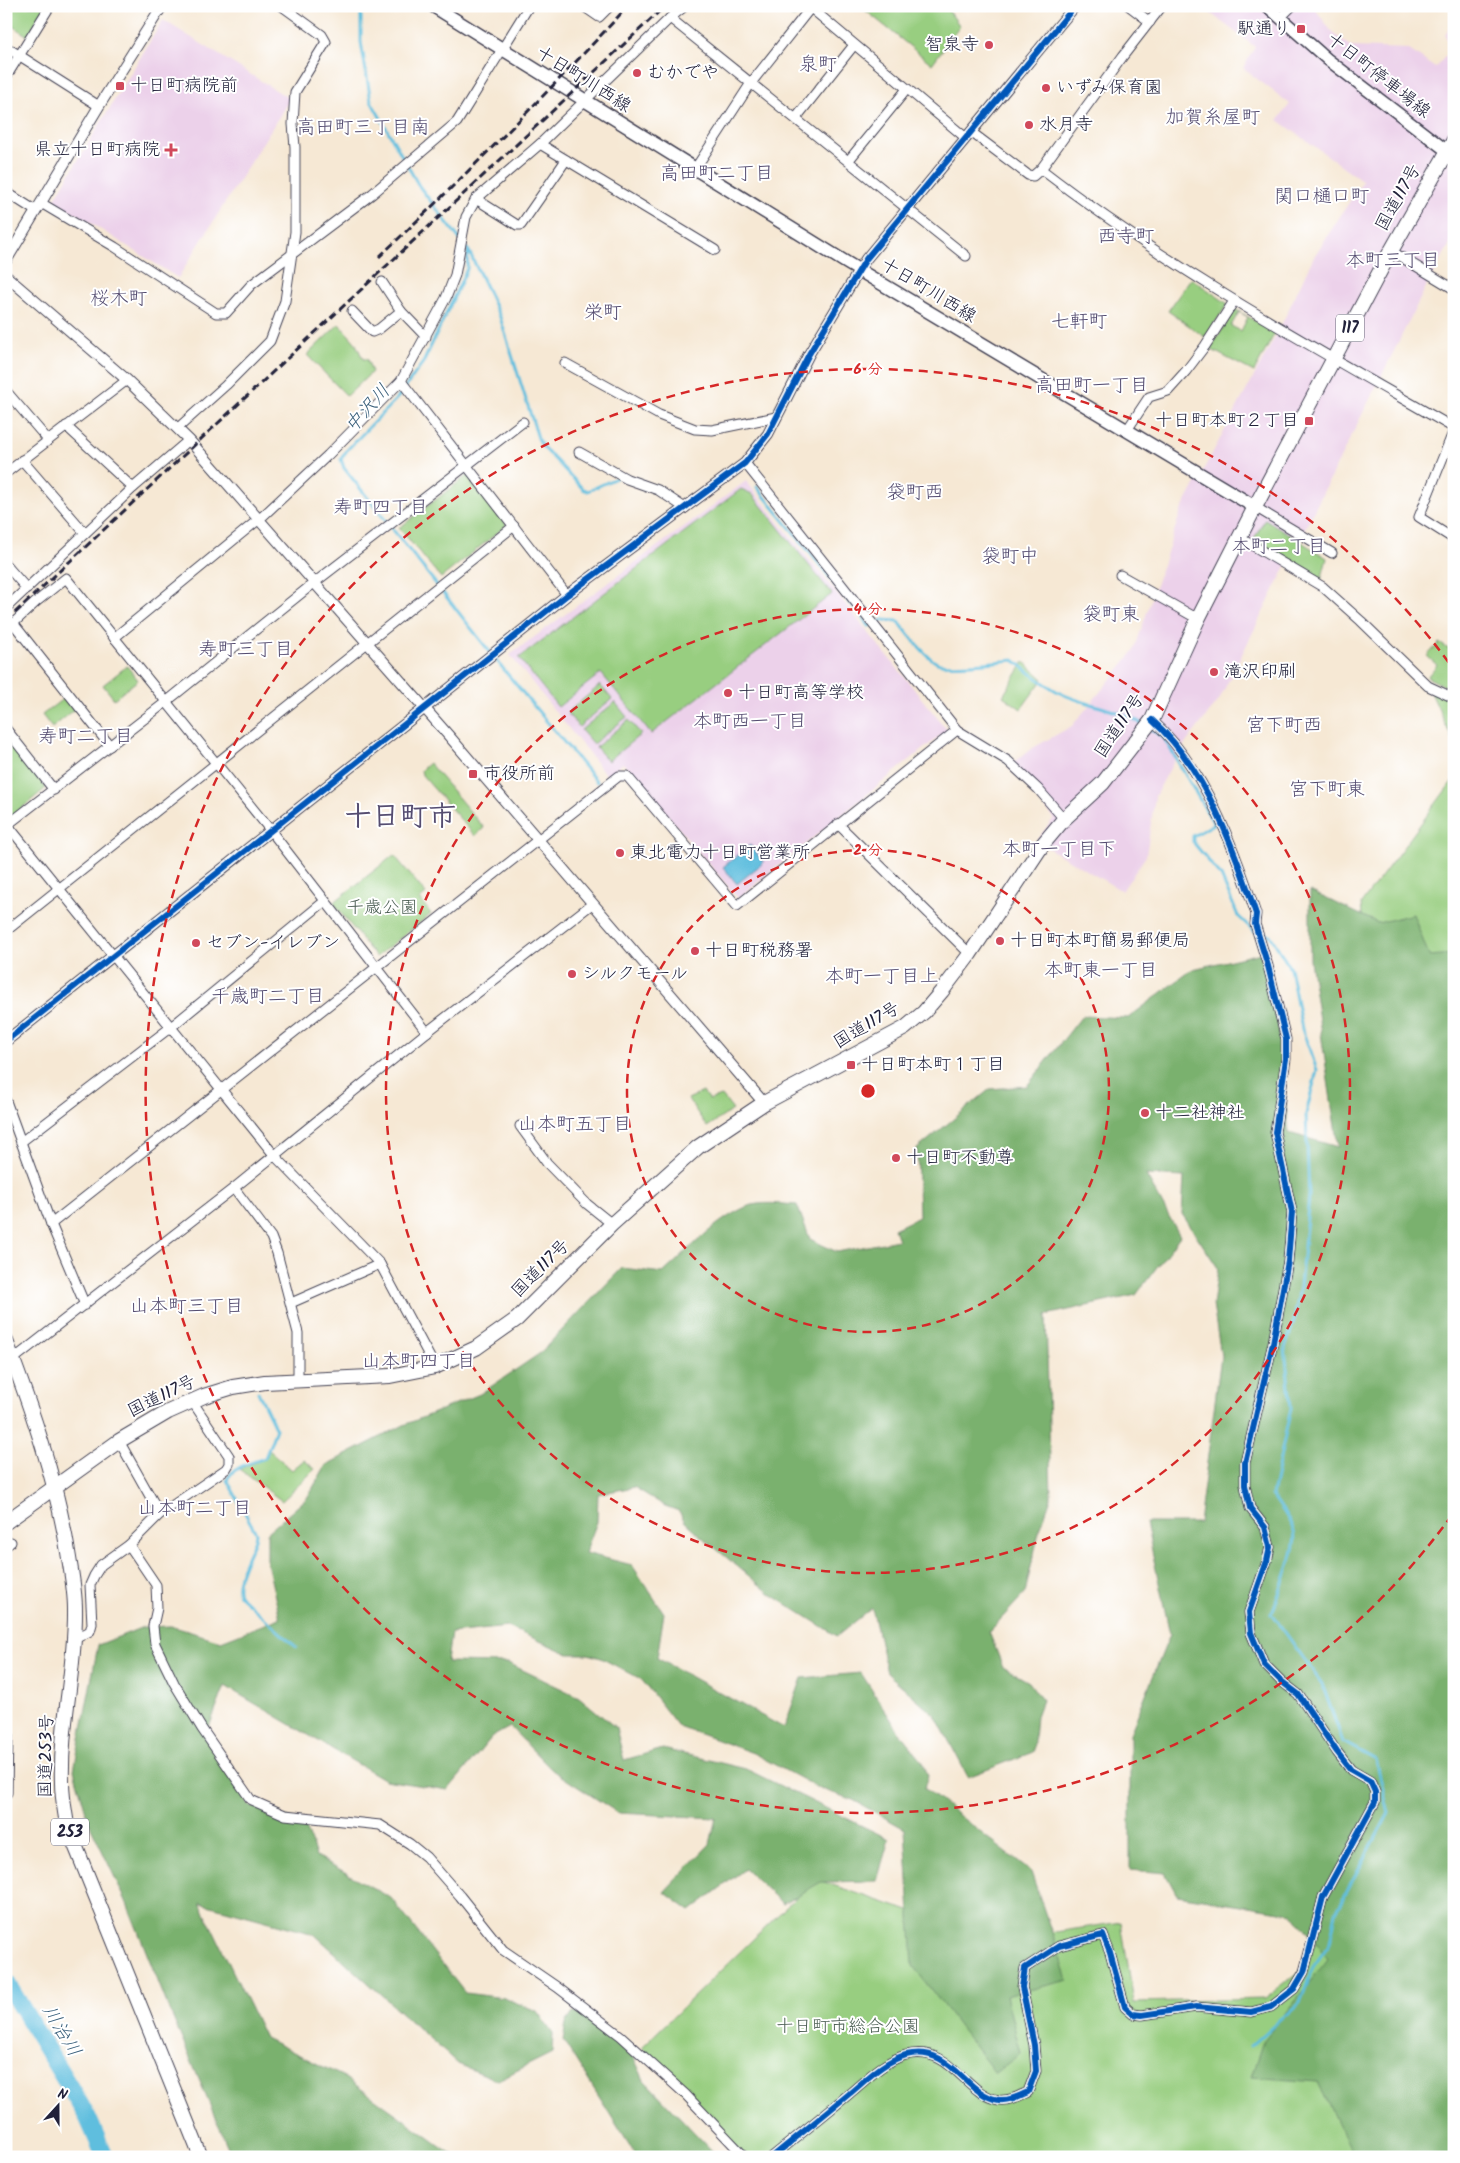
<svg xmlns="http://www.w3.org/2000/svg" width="1460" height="2163" font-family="Kalam,'Klee One',sans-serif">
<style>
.built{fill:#ecd1ea}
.green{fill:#98ce80;stroke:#5d785e;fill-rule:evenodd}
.forest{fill:#7ab16e;stroke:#4e6a54}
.water{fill:#5fbede;stroke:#40708c}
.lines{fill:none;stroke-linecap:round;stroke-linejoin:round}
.stream{stroke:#5fbede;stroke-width:3}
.river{stroke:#5fbede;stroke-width:18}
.minor-casing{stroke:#424052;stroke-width:11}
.tertiary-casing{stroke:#424052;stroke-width:12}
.secondary-casing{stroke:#424052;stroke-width:14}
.primary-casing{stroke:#424052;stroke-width:15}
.trunk-casing{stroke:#424052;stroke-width:16}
.minor{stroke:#fff;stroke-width:9}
.tertiary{stroke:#fff;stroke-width:10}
.secondary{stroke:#fff;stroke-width:11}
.primary{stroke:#fff;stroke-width:12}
.trunk{stroke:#fff;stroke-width:14}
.rail{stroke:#22223b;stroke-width:3;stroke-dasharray:8 4;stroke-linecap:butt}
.cycleway-casing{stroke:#fff;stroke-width:9}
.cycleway{stroke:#0057b8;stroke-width:6}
.ring{fill:none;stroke:#d62828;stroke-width:2.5;stroke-dasharray:9 6}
.poi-dot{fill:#d1495b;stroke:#fff;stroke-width:2}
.labels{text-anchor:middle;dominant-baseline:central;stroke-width:4;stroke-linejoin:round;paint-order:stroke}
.shield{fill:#fff;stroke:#646476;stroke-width:1}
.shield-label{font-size:16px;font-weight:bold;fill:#22223b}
.poi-label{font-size:18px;fill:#22223b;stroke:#fff;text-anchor:start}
.street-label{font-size:18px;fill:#22223b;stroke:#fff}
.park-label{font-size:18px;fill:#4b5e53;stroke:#fff}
.neighbourhood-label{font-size:19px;fill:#554d71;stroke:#fff}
.water-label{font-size:19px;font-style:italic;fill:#3a607c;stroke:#fff}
.town-label{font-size:28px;font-weight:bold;fill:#554d71;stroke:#fff}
.centre{fill:#d62828;stroke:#fff;stroke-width:2.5}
.ring-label{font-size:15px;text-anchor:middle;font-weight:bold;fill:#d62828;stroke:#fff;stroke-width:4;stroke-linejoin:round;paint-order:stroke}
</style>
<rect width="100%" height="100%" fill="#fff"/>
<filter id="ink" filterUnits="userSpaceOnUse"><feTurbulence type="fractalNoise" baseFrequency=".02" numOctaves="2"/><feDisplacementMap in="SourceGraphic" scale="10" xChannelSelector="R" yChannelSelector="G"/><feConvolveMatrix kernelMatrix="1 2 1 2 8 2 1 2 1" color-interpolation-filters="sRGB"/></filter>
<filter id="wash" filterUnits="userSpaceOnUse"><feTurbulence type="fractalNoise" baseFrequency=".0096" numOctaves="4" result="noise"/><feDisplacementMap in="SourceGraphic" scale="20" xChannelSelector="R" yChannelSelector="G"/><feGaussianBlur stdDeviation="1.12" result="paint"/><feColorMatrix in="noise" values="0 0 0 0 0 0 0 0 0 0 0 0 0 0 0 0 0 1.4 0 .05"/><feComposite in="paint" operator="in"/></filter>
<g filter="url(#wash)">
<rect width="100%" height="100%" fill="#f6e8d4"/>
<!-- built -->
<g class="built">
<polygon points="1201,6 1313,6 1332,32 1351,47 1408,49 1435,68 1450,51 1445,34 1454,22 1454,237 1432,275 1219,700 1179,752 1155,796 1146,856 1122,891 1036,841 1054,818 1028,786 1008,767 1031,749 1072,726 1134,651 1181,511 1278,332 1313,258 1363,181 1278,120 1290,104 1243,68 1255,47"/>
<polygon points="163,20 290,99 178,278 54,200"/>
<polygon points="746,481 947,730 738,898 623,763 607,776 510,655"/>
</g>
<!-- green -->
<g class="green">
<polygon points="6,6 46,6 28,36 6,22"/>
<polygon points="778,6 803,6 794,18"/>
<polygon points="860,6 945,6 960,26 932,64"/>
<polygon points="1191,278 1228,304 1205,337 1168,311"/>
<path d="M1235,309l40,24 -21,39 -44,-23zM1239,312l9,5 -7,14 -10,-5z"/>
<polygon points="339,324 355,342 363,359 367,359 372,372 347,396 307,355"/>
<polygon points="468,475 507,525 441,578 399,528"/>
<polygon points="741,489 752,494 832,594 651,734 601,673 558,707 519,658"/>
<polygon points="1265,519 1327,558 1321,581 1254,539"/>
<polygon points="1439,643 1454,652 1454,691 1427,677 1437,665 1427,656"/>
<polygon points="1024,662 1043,679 1021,709 1003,696"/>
<polygon points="127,666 138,680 114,699 103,685"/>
<polygon points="600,685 612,699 579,727 567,713"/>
<polygon points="1428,686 1454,698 1454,743"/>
<polygon points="64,698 74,710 52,728 42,715"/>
<polygon points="615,702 627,717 593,744 581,730"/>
<polygon points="629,720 641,734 608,761 596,747"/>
<polygon points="6,737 46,788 11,817 6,811"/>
<polygon points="429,763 484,828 475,836 422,775 421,770"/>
<polygon points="1454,779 1454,2157 745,2157 642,2047 815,1879 997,1941 1121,1922 1134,2002 1265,1999 1299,1973 1386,1799 1378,1088 1361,904"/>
<polygon points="394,855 426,894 420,899 431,914 376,957 333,903"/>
<polygon points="703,1092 709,1100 722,1096 733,1110 707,1127 688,1099"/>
<polygon points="269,1450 292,1470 304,1460 315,1469 282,1501 239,1469 266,1458"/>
</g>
<!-- forest -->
<g class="forest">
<path d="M1310,891l68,32 35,-9 16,42 25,-2v1203h-101l-35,-75 -67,-5 12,-36 65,-82 -35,-46 -116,-18 -12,-22 -35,-3v-136l40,-100 -24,-111h53l22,-167 -8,-51 5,-37 -36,-54 2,-37 -38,-2 34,61 -44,59 -90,20 5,183 -12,34 -14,61 -36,39 14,35 26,15 13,18 -6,16 -3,36 -65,25 -33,-62 -48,-42 -15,-65 -35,28 -65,-41 -69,-57 -18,-16 -6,-11 -14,-5 -31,-19 -36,7 -1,28 -12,31 47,12 32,48 -7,45 127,70 18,-50 59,-5 38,59 24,30 5,14 -4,12 107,84 37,108 -62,16 15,57 -26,20 -82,-107 -8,-137 -52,-29 -37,-13 -63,-34 -75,-27 -37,-47 -40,-21 -13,-4h-19l-61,-27 -57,6 -4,29 61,1 71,34 37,31 8,32 39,-11 83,20 143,70 -12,42 -56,1 -38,22 -38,-35 -55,42 -26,-19 46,-48 6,-26 -98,-5 -66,-43 -42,-43 -18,10 -44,53 -63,-10 -160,-94 -18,46 42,73 56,19 11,32 75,42 74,95 39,5 33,13 16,23 -1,19 -54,27 -40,-16 -144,-130 -114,-31 65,135 81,40 110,79h-224l-65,-153 -41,-103 -37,-78 -15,-53 24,-125 45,-18 28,-1 50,15 59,-23 -13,-55v-30l40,-35 19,-33 78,-40 76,-31 59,-40 83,-86 41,5c26,-23 51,-52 83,-66 15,-6 35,-3 51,-2l13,34 27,13 61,-12 -4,-11 25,-12 -2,-68 73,-60 37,-3 55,-70 46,2 65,-49 68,-16 17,74 11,106 49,14 -28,-187z"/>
<polygon points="573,2013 583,2014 634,2058 644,2080 718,2157 637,2157 563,2040 566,2023"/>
</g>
<!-- water -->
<polygon class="water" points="750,845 764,862 737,884 723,867"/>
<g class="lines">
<!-- stream -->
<g class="stream">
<polyline points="361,6 361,42 371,101 419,186 468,250 467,269 424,361 400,395 347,450 341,459 344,468 509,676 597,782"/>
<polyline points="469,251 500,317 538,438 542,446 583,489 588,491 616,478"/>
<path d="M757,487l112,139 14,-6 15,1c9,11 26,35 39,42 11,5 62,-2 77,-3 15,12 30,25 48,34 26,12 56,14 80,30"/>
<polyline points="1150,729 1164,738 1214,824 1193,836 1193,842 1221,876 1238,916 1254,931"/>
<path d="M258,1392l18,37 -11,29c-13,5 -32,8 -38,22l29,53 -1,6c-5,14 -22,42 -16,56l57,52"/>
<path d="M1251,2046l49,-44 13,-35 17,-24 6,-31 53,-99 -13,-53 -33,-18 -21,-58 -50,-70c5,-17 27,-68 22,-82 -4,-14 -14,-25 -22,-37l19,-87 -6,-60 9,-27 6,-34 9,-90 -3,-83 11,-44 -15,-41 -12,-61 -20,-33 -10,-3"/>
</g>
<!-- river -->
<polyline class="river" points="6,1982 87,2116 105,2157"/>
</g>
</g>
<g filter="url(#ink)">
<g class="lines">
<defs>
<g id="minor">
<polyline points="583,6 599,17 610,6"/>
<polyline points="1129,6 1150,22"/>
<polyline points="811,8 966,138"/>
<polyline points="670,18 966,256"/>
<polyline points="1280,18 1292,6"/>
<polyline points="6,47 99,106"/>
<polyline points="6,77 50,6"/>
<polyline points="796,118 854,45"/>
<path d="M971,132l57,43 5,1 8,-7c129,100 272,178 413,259"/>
<polyline points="540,144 715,250"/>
<polyline points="849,160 907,89"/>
<polyline points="695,169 751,83 812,6"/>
<polyline points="1041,169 1123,56 1162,6"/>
<polyline points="6,192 36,211"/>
<polyline points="476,199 517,225 521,225 566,160"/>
<polyline points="41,203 115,247 216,313 226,313 251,285 372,194 457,122 529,6"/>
<polyline points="1391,251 1454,289"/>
<polyline points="382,282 401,311"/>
<polyline points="352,311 372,332 379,329 401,311 426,337"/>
<polyline points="565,363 659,415 695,429 712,430 776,417"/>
<polyline points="401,381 567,595"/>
<polyline points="6,391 48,440"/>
<polyline points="66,426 133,488"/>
<polyline points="178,428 226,385 270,341 285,301 295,232 295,147 293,124 295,92 326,42 322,35 282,6"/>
<polyline points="1127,430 1149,397 1168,391 1186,371 1205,346 1234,301"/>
<polyline points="1454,430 1419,517 1454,539"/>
<polyline points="579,452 627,479 658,490 685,508"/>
<polyline points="22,460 85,533"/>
<polyline points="745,463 957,730 1008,761 1038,789 1064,819"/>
<polyline points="6,473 127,380"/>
<polyline points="1255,507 1332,553"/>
<polyline points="1240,538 1323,587 1361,621 1428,686 1454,698"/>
<polyline points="6,565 27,589"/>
<polyline points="1120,575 1198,619"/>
<polyline points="6,608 133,488 189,440"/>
<polyline points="13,623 110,746"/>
<polyline points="6,630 36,602 66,578 271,831 427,1032"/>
<polyline points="114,638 264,515 328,455 401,381 446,298 455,275 466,217 476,199 540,144 670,18 685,6"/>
<polyline points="6,729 54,790"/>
<polyline points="6,823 275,1156 380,1264 435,1367"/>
<polyline points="838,824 970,954"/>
<polyline points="6,826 166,702 314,583 523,422"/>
<polyline points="6,931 514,526"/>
<polyline points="6,1101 51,1224 85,1305"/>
<polyline points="520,1126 547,1163 587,1204 612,1224"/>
<polyline points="21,1142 171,1027 325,901"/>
<polyline points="234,1188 271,1237 277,1253 298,1333 298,1380"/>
<polyline points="51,1224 619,776 627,776 737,906 957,730"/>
<polyline points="291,1303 380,1264"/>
<polyline points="6,1365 234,1188 427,1032 592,904"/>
<polyline points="160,1514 226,1469 229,1464 229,1456 192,1401"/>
<polyline points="129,1545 156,1585 157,1608 153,1626 155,1644 174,1683 202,1729 251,1800 285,1815 380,1825 410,1844 426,1857 460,1896 503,1950 557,1987 621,2036 685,2094 745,2157"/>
<polyline points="6,1546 11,1542"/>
<polyline points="75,1639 90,1631 92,1624 90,1585 94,1576 101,1565 129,1545 160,1514 119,1441"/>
<polyline points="6,1723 8,1735 7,1793"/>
<path d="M772,2157c26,-21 52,-42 77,-63 17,-14 35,-33 57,-39 46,-11 59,40 93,45 11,1 20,-4 29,-8l8,-21 -2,-26 -12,-58 3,-19 34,-22 44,-11 7,18 15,54 8,7 9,1 54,-8 55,5 20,-5 23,-18 10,-17 19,-75 52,-95v-10l-5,-11 -19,-11 -14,-18 -39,-58 -17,-13 -17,-17 -13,-31 -2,-21 18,-51 3,-14 -5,-20 -15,-19 -5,-23v-22l28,-120 15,-82 4,-49 -17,-80 11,-73v-20l-18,-73 -13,-42 1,-10c-22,-66 -51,-147 -104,-194"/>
</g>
<g id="tertiary">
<polyline points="6,261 99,106 162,6"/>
<polyline points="6,276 127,380 189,440 449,736 764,1103"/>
<polyline points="6,1041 567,595 745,463 768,434 809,354 866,259 1075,6"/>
</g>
<polyline id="secondary" points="1267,6 1327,59 1447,151"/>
<polyline id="primary" points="433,6 847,263 1255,507"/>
<g id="trunk">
<path d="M6,1341c26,69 50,138 62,211 3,19 7,38 7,57 1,58 -15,116 -13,174 0,14 3,28 5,42l134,332"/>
<polyline points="6,1522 119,1441 168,1412 204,1396 233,1387 265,1382 390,1376 435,1367 476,1348 517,1319 612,1224 698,1147 764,1103 905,1028 924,1012 942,991 970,954 1043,844 1064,819 1103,783 1152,720 1198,619 1255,507 1387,258 1454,140"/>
</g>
</defs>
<!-- minor casing -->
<use href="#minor" class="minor-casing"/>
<!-- tertiary casing -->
<use href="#tertiary" class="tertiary-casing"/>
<!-- secondary casing -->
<use href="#secondary" class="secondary-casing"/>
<!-- primary casing -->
<use href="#primary" class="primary-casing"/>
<!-- trunk casing -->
<use href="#trunk" class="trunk-casing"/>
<!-- minor -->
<use href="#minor" class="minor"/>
<!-- tertiary -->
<use href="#tertiary" class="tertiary"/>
<!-- secondary -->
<use href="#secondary" class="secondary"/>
<!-- primary -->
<use href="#primary" class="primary"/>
<!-- trunk -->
<use href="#trunk" class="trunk"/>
<!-- rail -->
<g class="rail">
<path d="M379,257c86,-81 169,-164 249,-251"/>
<polyline points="6,621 665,6"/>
</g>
<defs>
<g id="cycleway">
<polyline points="6,1041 567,595 745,463 768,434 809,354 866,259 1075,6"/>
<path d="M772,2157c26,-21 52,-42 77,-63 17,-14 35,-33 57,-39 46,-11 59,40 93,45 11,1 20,-4 29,-8l8,-21 -2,-26 -12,-58 3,-19 34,-22 44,-11 7,18 15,54 8,7 9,1 54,-8 55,5 20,-5 23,-18 10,-17 19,-75 52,-95v-10l-5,-11 -19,-11 -14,-18 -39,-58 -17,-13 -17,-17 -13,-31 -2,-21 18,-51 3,-14 -5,-20 -15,-19 -5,-23v-22l28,-120 15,-82 4,-49 -17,-80 11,-73v-20l-18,-73 -13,-42 1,-10c-22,-66 -51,-147 -104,-194"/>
</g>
</defs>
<!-- cycleway casing -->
<use href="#cycleway" class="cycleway-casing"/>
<!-- cycleway -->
<use href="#cycleway" class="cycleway"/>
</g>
</g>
<!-- distance rings -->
<g class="ring">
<circle cx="868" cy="1091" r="241"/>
<circle cx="868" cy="1091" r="482"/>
<path d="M1452 1515A722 722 0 1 1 1452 667"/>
</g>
<!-- markers -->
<g class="poi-dot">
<rect x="1296" y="24" width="10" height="10" rx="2.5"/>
<circle cx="989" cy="45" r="5"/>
<circle cx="637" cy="73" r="5"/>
<rect x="115" y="81" width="10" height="10" rx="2.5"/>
<circle cx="1046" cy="88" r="5"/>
<circle cx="1029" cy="125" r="5"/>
<path d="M168.5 142.5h5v5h5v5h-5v5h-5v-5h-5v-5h5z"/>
<rect x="1304" y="416" width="10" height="10" rx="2.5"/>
<circle cx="1214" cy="672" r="5"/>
<circle cx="728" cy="693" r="5"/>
<rect x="468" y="769" width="10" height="10" rx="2.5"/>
<circle cx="620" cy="853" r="5"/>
<circle cx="1000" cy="941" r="5"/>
<circle cx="196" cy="943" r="5"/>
<circle cx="695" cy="951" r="5"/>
<circle cx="572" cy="974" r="5"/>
<rect x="846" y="1060" width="10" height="10" rx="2.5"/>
<circle cx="1145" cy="1113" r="5"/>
<circle cx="896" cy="1158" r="5"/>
</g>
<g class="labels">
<!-- shield labels -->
<g class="shield">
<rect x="1336" y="314.5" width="28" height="27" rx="4"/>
<rect x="51" y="1818.5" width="38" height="27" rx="4"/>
</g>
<g class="shield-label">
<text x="1350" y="328">117</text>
<text x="70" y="1832">253</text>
</g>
<!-- poi labels -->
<g class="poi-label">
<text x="1291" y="29" text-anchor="end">駅通り</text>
<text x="979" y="45" text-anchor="end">智泉寺</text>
<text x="647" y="73">むかでや</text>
<text x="130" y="86">十日町病院前</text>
<text x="1056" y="88">いずみ保育園</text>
<text x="1039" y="125">水月寺</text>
<text x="160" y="150" text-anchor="end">県立十日町病院</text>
<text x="1299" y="421" text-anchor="end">十日町本町２丁目</text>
<text x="1224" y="672">滝沢印刷</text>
<text x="738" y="693">十日町高等学校</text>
<text x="483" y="774">市役所前</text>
<text x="630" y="853">東北電力十日町営業所</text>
<text x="1010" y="941">十日町本町簡易郵便局</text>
<text x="206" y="943">セブン-イレブン</text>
<text x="705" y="951">十日町税務署</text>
<text x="582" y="974">シルクモール</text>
<text x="861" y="1065">十日町本町１丁目</text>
<text x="1155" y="1113">十二社神社</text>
<text x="906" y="1158">十日町不動尊</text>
</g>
<!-- street labels -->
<g class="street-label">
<text transform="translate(1378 76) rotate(38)">十日町停車場線</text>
<text transform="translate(583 80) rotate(32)">十日町川西線</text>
<text transform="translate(1399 198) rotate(-61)">国道117号</text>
<text transform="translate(928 291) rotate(31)">十日町川西線</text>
<text transform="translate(1120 726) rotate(-56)">国道117号</text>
<text transform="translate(867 1026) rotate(-31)">国道117号</text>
<text transform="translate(541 1269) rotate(-45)">国道117号</text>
<text transform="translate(162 1397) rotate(-26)">国道117号</text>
<text transform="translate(47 1756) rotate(-89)">国道253号</text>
</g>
<!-- park labels -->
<g class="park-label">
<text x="382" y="908">千歳公園</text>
<text x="848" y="2027">十日町市総合公園</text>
</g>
<!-- neighbourhood labels -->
<g class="neighbourhood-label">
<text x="818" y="65">泉町</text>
<text x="1213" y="118">加賀糸屋町</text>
<text x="363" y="128">高田町三丁目南</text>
<text x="717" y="174">高田町二丁目</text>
<text x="1322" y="197">関口樋口町</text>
<text x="1126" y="237">西寺町</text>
<text x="1393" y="261">本町三丁目</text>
<text x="119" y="299">桜木町</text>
<text x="603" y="313">栄町</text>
<text x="1079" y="322">七軒町</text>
<text x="1092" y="386">高田町一丁目</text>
<text x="915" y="493">袋町西</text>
<text x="381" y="508">寿町四丁目</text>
<text x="1279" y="547">本町二丁目</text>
<text x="1010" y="557">袋町中</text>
<text x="1111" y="615">袋町東</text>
<text x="246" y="650">寿町三丁目</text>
<text x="750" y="722">本町西一丁目</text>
<text x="1284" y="726">宮下町西</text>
<text x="86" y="737">寿町二丁目</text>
<text x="1327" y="790">宮下町東</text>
<text x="1059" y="850">本町一丁目下</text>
<text x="1101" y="971">本町東一丁目</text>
<text x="882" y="977">本町一丁目上</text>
<text x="268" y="997">千歳町二丁目</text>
<text x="575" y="1125">山本町五丁目</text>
<text x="187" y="1307">山本町三丁目</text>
<text x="419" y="1362">山本町四丁目</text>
<text x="195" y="1509">山本町二丁目</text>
</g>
<!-- water labels -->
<g class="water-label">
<text transform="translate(368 409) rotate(-48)">中沢川</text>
<text transform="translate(61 2031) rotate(59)">川治川</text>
</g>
<!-- town labels -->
<g class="town-label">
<text x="400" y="817">十日町市</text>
</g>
</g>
<circle cx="868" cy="1091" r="8" class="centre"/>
<g class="ring-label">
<text x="868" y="374">6 分</text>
<text x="868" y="614">4 分</text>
<text x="868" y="855">2 分</text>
</g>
<!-- margin -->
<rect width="1460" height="2163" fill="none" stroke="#fff" stroke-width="25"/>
<!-- north arrow -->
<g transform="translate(58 2106) rotate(21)" stroke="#ffffff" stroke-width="4" paint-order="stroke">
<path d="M0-4L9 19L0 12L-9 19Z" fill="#22223b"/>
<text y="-8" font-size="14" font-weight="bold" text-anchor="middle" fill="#22223b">N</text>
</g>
</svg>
